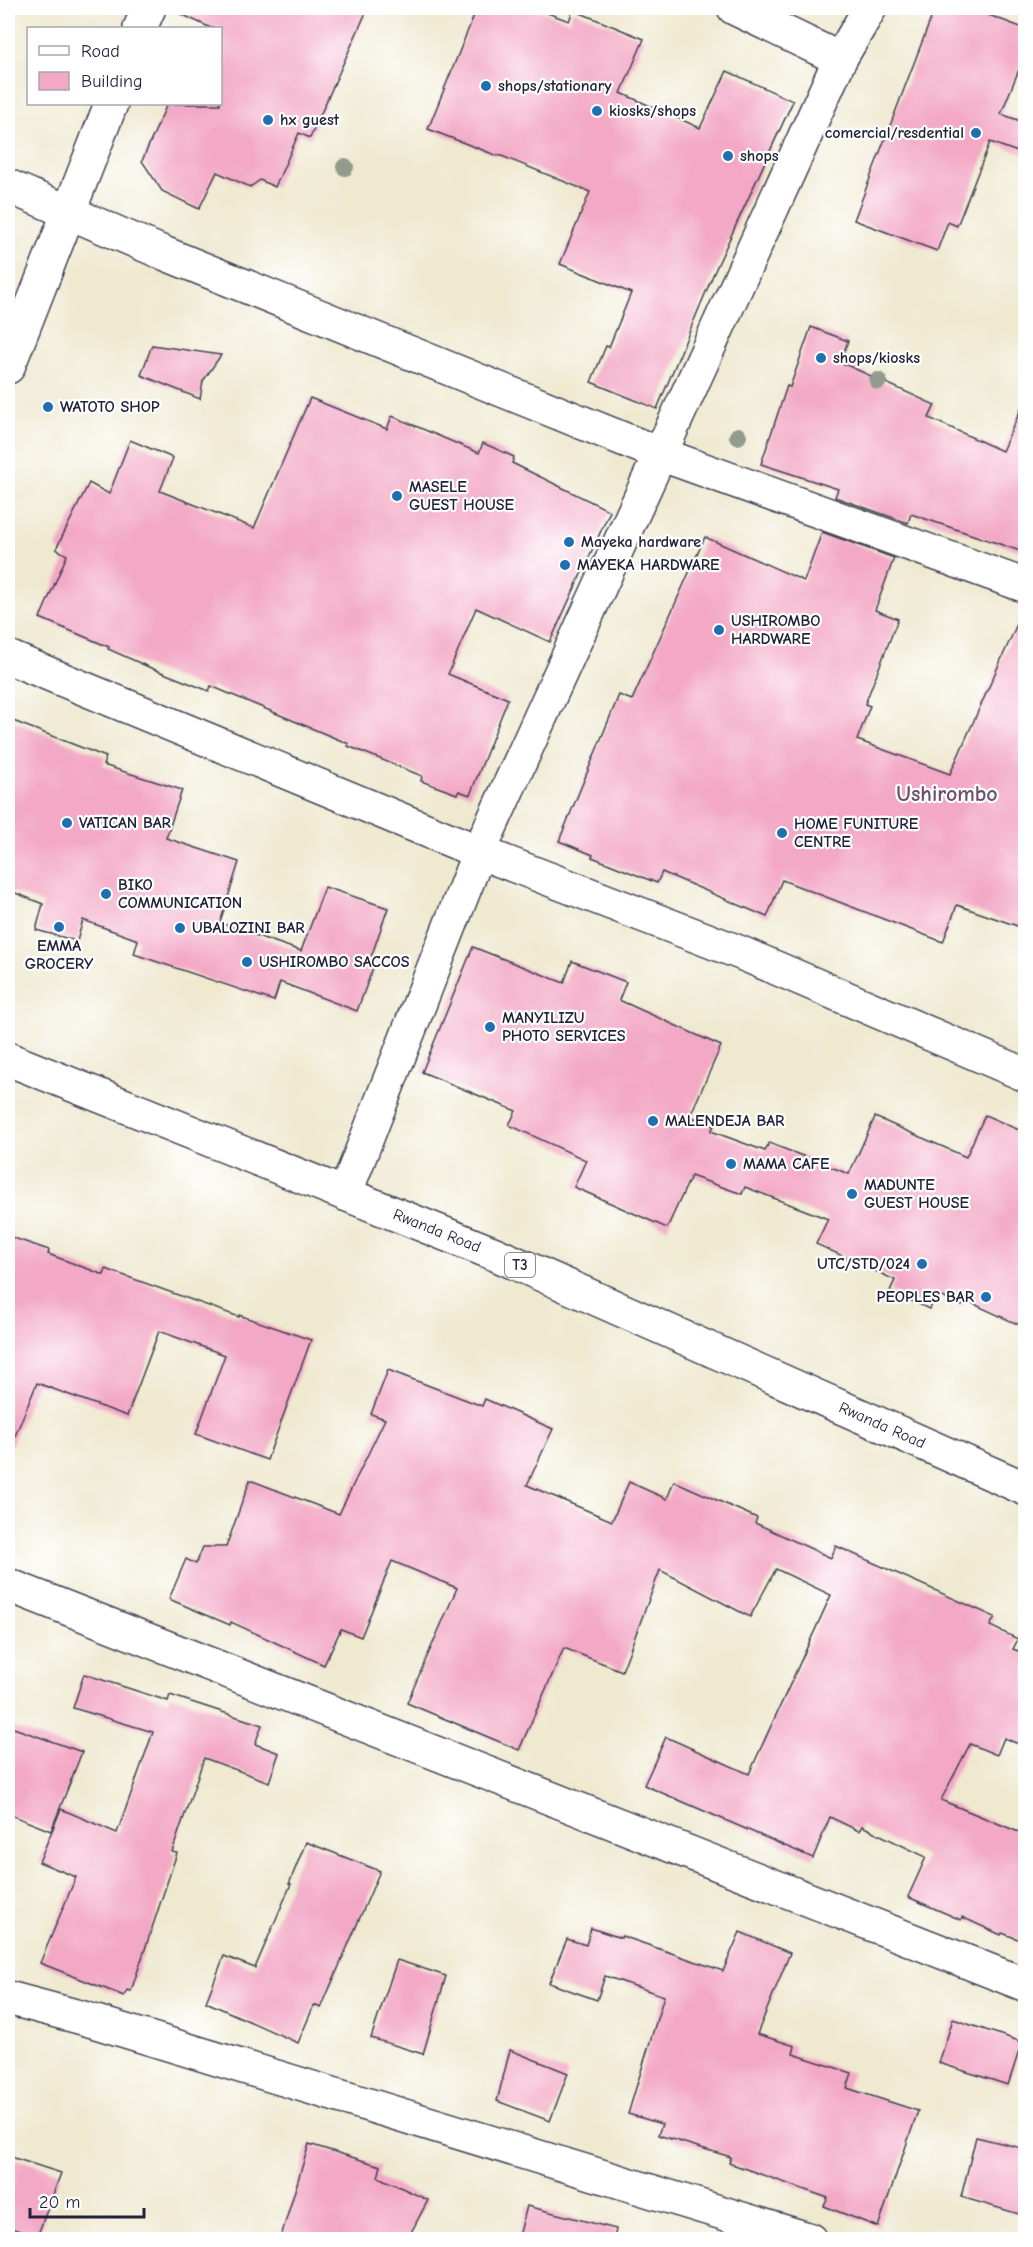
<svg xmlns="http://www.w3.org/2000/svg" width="1033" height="2247" font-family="'Comic Neue',sans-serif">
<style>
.building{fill:#f3a8c5}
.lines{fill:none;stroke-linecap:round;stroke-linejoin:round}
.minor-casing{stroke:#414051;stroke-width:36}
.highway-casing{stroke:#414051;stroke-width:36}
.minor{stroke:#fff;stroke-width:33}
.highway{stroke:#fff;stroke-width:33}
.tree{fill:#919c8c}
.poi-dot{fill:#1f6fb2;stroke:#fff;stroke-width:2}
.labels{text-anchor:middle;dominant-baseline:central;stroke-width:4.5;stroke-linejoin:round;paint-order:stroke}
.shield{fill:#fff;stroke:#646476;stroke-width:1.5}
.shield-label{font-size:15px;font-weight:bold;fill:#22223b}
.poi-label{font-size:16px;font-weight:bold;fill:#22223b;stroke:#fff;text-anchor:start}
.street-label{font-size:16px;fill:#22223b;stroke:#fff}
.district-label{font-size:22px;font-weight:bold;fill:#6b516b;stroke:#fff}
</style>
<rect width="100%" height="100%" fill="#fff"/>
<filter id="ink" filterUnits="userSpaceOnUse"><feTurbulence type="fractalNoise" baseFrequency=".0167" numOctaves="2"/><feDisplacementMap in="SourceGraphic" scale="12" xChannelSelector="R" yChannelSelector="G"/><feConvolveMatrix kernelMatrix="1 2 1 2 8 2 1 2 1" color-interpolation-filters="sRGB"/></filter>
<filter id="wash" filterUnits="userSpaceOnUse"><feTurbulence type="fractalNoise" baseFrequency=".008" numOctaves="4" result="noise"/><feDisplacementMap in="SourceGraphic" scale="24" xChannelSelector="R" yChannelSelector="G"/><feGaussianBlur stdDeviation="1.35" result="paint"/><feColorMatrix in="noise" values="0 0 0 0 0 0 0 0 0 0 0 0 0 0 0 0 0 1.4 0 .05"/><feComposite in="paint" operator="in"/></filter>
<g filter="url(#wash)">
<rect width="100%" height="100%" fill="#efe9d0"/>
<g id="blocks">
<!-- building -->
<g class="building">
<polygon points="168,8 368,8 310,138 299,133 275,187 260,180 250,187 217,172 199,209 162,191 142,161 167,104 220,104 220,28 211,28"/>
<polygon points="477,8 534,8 569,21 573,10 644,39 621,93 700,128 727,71 793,101 713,275 657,409 591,382 606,346 609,347 631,293 560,264 590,192 499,155 498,156 428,129"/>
<polygon points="935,8 970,8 1026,29 1026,52 1001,114 1026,123 1026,155 990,142 957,226 948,222 937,251 854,220"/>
<polygon points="811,327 848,341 840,362 935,405 929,418 1002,451 1026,398 1026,553 911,514 908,523 835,497 838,489 761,464 787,386 790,387"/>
<polygon points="152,345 221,355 203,381 200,399 141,375"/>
<polygon points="310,398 387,429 392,416 479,453 483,443 514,457 512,463 610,511 550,642 476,608 448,674 508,699 470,795 459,791 457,794 421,781 422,776 348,746 349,744 211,686 209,691 151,668 108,649 109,647 40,618 67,555 56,549 89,483 109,494 130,440 173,458 160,491 254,528"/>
<polygon points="822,532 894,558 875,610 898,619 865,704 870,706 857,740 950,774 1026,604 1026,929 957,905 943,942 782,880 767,917 662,872 657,883 592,857 593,855 559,841 619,695 632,700 705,537 804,581"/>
<polygon points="8,719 106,757 103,765 182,790 166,838 239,862 220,923 301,951 325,887 388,908 369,963 374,965 357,1011 280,982 274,1001 134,954 138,940 83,920 77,941 36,930 43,904 8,890"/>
<polygon points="473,947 564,983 572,961 626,982 619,1000 721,1046 690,1116 714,1126 711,1131 765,1151 769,1143 849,1174 875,1117 966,1157 985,1115 1026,1133 1026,1328 965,1300 962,1306 936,1294 929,1309 890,1291 895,1280 816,1244 828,1219 745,1187 742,1194 691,1176 667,1228 574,1187 586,1160 509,1125 516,1111 422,1072"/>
<polygon points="8,1236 49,1250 48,1254 104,1275 106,1269 239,1317 239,1315 311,1340 267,1460 196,1434 225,1355 159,1331 127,1416 37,1383 8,1453"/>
<polygon points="388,1370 482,1406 485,1399 553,1429 527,1485 612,1521 629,1482 667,1499 674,1481 757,1518 755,1523 831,1558 836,1546 995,1617 990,1626 1018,1639 1013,1649 1026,1654 1026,1747 1004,1738 997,1755 970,1744 941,1800 1026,1835 1026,1942 1002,1933 1001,1935 962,1917 961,1920 908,1897 926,1857 862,1826 859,1831 830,1817 813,1858 644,1785 666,1737 749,1774 831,1595 776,1569 750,1617 660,1570 622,1671 564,1648 519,1750 407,1703 457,1588 392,1561 361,1637 341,1629 324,1665 231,1622 230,1625 169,1599 186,1559 196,1564 203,1547 226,1547 250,1480 339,1514 385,1419 371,1414"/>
<polygon points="84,1674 168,1701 170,1695 262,1725 255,1744 279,1753 269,1782 204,1758 172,1852 177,1853 131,1991 127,1990 124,1996 40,1963 76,1877 39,1862 61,1809 117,1833 153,1732 73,1708"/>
<polygon points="8,1726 82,1752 51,1831 8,1814"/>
<polygon points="306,1842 380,1871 321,2008 314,2005 298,2043 206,2002 224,1956 255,1968 291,1884 289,1884"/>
<polygon points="591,1928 621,1938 622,1936 723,1971 740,1932 790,1953 757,2034 795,2046 793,2054 852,2073 847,2088 918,2111 878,2227 824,2206 828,2198 729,2163 731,2157 658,2135 662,2124 628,2114 664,1996 605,1976 597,2000 549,1983 567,1939 586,1945"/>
<polygon points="397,1960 446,1976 423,2054 371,2038"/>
<polygon points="953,2019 1022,2042 1008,2085 939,2063"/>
<polygon points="510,2050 568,2073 550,2121 497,2101"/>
<polygon points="976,2137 1026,2149 1026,2216 961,2197"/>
<polygon points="309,2144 381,2166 378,2177 428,2200 407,2240 280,2240"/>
<polygon points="8,2156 61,2173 37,2237 8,2227"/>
<polygon points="527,2206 616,2229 614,2240 518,2240"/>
</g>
</g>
</g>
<g filter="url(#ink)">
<use href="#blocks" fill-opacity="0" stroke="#414051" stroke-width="1.5"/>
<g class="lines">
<defs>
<g id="minor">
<polyline points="734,8 840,59"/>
<polyline points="140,28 149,8"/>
<polyline points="8,186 161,252 660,454 1026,586"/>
<polyline points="8,367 111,104"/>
<polyline points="8,657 479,852 741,953 1026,1075"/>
<polyline points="345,1194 479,852 840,59 870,8"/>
<polyline points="8,1585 1026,1985"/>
<polyline points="8,1998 83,2018 811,2240"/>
</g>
<g id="highway">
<path id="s1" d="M8,1059l487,195 531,235"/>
</g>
</defs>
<!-- minor casing -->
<use href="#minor" class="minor-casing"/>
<!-- highway casing -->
<use href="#highway" class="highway-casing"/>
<!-- minor -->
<use href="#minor" class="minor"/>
<!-- highway -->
<use href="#highway" class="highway"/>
</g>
<!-- trees -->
<g class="tree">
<circle cx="345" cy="167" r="9"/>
<circle cx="878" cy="381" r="9"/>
<circle cx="738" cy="436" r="9"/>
</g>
</g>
<!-- markers -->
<g class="poi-dot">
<circle cx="486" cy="86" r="6"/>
<circle cx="597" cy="111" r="6"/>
<circle cx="268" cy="120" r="6"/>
<circle cx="976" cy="133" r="6"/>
<circle cx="728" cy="156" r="6"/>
<circle cx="821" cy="358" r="6"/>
<circle cx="48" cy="407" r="6"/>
<circle cx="397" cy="496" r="6"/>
<circle cx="569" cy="542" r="6"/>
<circle cx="565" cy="565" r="6"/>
<circle cx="719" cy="630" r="6"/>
<circle cx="67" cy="823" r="6"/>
<circle cx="782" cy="833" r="6"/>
<circle cx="106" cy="894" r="6"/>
<circle cx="59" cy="927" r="6"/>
<circle cx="180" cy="928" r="6"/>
<circle cx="247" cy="962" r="6"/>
<circle cx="490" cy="1027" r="6"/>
<circle cx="653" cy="1121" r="6"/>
<circle cx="731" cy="1164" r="6"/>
<circle cx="852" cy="1194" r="6"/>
<circle cx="922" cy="1264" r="6"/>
<circle cx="986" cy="1297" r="6"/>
</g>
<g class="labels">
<!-- shield labels -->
<rect class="shield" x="505" y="1253" width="30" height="24" rx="4.5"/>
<g class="shield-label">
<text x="520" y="1265">T3</text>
</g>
<!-- poi labels -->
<g class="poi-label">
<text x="498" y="86">shops/stationary</text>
<text x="609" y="111">kiosks/shops</text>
<text x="280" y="120">hx guest</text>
<text x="964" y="133" text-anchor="end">comercial/resdential</text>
<text x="740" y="156">shops</text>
<text x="833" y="358">shops/kiosks</text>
<text x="60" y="407">WATOTO SHOP</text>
<text x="409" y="487">MASELE<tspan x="409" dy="18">GUEST HOUSE</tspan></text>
<text x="581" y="542">Mayeka hardware</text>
<text x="577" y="565">MAYEKA HARDWARE</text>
<text x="731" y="621">USHIROMBO<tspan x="731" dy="18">HARDWARE</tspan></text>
<text x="79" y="823">VATICAN BAR</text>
<text x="794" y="824">HOME FUNITURE<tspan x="794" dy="18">CENTRE</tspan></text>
<text x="118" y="885">BIKO<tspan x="118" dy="18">COMMUNICATION</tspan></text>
<text x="192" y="928">UBALOZINI BAR</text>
<text x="59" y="946" text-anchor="middle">EMMA<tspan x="59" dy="18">GROCERY</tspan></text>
<text x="259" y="962">USHIROMBO SACCOS</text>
<text x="502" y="1018">MANYILIZU<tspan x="502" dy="18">PHOTO SERVICES</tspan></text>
<text x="665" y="1121">MALENDEJA BAR</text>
<text x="743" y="1164">MAMA CAFE</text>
<text x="864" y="1185">MADUNTE<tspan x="864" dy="18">GUEST HOUSE</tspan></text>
<text x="910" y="1264" text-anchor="end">UTC/STD/024</text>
<text x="974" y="1297" text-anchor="end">PEOPLES BAR</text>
</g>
<!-- street labels -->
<g class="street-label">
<text stroke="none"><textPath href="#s1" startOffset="462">Rwanda Road</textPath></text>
<text stroke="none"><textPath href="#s1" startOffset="948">Rwanda Road</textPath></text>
</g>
<!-- district labels -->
<g class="district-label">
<text x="947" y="794">Ushirombo</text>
</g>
</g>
<!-- margin -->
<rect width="1033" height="2247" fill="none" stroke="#fff" stroke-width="30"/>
<!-- legend -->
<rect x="27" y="27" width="195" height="78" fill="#ffffff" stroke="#a7a7b1" stroke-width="1.5"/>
<rect x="39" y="46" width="30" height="9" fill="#ffffff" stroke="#a7a7b1" stroke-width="1.5"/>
<text x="81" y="57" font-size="18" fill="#22223b">Road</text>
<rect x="39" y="72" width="30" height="18" fill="#f3a8c5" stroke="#a7a7b1" stroke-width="1.5"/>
<text x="81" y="87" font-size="18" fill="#22223b">Building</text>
<!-- scale -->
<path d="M30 2208v9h114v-9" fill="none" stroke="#22223b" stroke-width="3"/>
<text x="39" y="2208" font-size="18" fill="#22223b" stroke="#ffffff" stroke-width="4.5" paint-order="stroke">20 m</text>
</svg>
